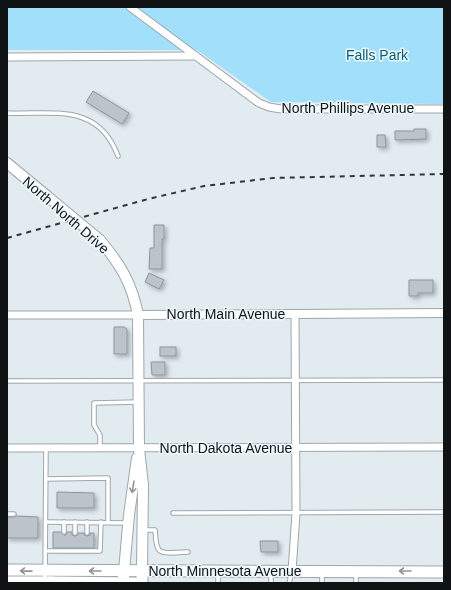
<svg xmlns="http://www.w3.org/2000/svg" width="451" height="590" font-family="Arial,sans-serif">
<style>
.green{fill:#a1dffa}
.building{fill:#bcc3ca;stroke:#8e959b;filter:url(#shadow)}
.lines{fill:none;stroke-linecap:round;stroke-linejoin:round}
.service-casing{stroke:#9ea7ac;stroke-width:5.5}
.minor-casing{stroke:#9ea7ac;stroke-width:9}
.tertiary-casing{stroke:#9ea7ac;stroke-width:10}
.secondary-casing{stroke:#9ea7ac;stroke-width:12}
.primary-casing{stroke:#9ea7ac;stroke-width:13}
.trunk-casing{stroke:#9ea7ac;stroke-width:13}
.service{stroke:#fff;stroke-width:3.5}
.minor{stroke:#fff;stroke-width:7}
.tertiary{stroke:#fff;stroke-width:8}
.secondary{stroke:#fff;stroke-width:10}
.primary{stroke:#fff;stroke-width:11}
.trunk{stroke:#fff;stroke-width:11}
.rail{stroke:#313637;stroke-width:2;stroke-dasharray:5 5;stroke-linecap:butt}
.secondary-bridge-casing{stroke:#9ea7ac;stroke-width:12;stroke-linecap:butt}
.secondary-bridge{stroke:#fff;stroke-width:10}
.oneway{stroke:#939595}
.labels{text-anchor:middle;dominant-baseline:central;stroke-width:3;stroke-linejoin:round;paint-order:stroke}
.park-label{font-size:14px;fill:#005c77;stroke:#eff9fd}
.street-label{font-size:14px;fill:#0f1314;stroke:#eff9fd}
</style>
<defs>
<filter id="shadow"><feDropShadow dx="2.5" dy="2.5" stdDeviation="2" flood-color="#0004"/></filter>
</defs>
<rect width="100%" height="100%" fill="#e1ebf0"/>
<!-- green -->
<polygon class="green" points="7,7 444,7 444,104 271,102 197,50 7,50"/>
<!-- building -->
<g class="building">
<polygon points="93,91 129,113 122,124 86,102"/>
<polygon points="414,129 426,129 426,139 395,140 395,131 414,131"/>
<polygon points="377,135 385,135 386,147 377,147"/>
<polygon points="154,225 164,225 164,239 162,239 162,269 149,269 150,248 154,248"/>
<polygon points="149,273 164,280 159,289 145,282"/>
<polygon points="409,280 433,280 433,293 418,293 418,296 409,296"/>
<polygon points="114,327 124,327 127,329 127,354 114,354"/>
<rect x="160" y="347" width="16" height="9"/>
<polygon points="151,362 165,362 165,375 152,375"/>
<polygon points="57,492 94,493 94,508 57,508"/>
<polygon points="16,516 38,517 38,538 7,538 7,517 14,517"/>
<polygon points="53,532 61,532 64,535 66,535 67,532 72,532 72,535 75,536 78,535 78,533 84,533 84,535 87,536 90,535 90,533 94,533 94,548 53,548"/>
<polygon points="260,541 278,541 278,552 261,552"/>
</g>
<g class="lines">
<defs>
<g id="service">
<path d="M7,113c46,2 91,-11 111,43"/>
<polyline points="7,381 444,380"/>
<polyline points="100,447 100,435 94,425 94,403 138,402"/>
<polyline points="46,479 108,478 108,522"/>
<polyline points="173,513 444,512"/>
<polyline points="7,514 14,514"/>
<polyline points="46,522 127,523"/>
<polyline points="64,522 64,532"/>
<polyline points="87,522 87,533"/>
<path d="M143,530h12c1,6 0,15 4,20 4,5 23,2 29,2"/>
<polyline points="75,533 75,522"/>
<polyline points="46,551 100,551 101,522"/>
<polyline points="218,572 218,583"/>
<polyline points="271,572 271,583"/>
<polyline points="356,574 356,583"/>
<polyline points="45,581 46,448"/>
<polyline points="289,583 292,572"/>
<polyline points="322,583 322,572"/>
</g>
<g id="minor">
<polyline points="130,7 259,103 269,107 281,109 444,109"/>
<polyline points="7,57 196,56"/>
<polyline points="7,315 138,315"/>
<polyline points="7,448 444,447"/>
<polyline points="292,571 296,513 295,314"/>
</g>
<polyline id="tertiary" points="138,315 444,313"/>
<g id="secondary">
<polyline points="7,163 47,196"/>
<path d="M100,240c20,24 32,43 38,75l1,134 4,36 -1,86"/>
<polyline points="124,571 129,515 137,458"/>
</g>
<g id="primary">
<polyline points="7,570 444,572"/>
<polyline points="7,582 50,582 134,583"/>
</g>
<g id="trunk">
<polyline points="50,582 59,583"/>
<polyline points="123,583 124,571"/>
<polyline points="142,583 142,571"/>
</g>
</defs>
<!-- service casing -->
<use href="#service" class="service-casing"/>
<!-- minor casing -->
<use href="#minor" class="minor-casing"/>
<!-- tertiary casing -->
<use href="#tertiary" class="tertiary-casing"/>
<!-- secondary casing -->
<use href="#secondary" class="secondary-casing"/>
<!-- primary casing -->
<use href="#primary" class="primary-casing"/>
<!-- trunk casing -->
<use href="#trunk" class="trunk-casing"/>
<!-- service -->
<use href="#service" class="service"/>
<!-- minor -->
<use href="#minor" class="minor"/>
<!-- tertiary -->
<use href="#tertiary" class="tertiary"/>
<!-- secondary -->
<use href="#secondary" class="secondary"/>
<!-- primary -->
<use href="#primary" class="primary"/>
<!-- trunk -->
<use href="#trunk" class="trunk"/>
<!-- rail -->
<polyline class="rail" points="7,238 148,199 204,186 273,178 444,174"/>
<defs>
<polyline id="secondary-bridge" points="47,196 100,240"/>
</defs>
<!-- secondary-bridge casing -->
<use href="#secondary-bridge" class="secondary-bridge-casing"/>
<!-- secondary-bridge -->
<use href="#secondary-bridge" class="secondary-bridge"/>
</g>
<!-- one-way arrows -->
<defs><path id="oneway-shaft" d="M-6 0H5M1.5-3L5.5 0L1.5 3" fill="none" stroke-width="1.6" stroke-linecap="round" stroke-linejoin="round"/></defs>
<g class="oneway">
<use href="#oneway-shaft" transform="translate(133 487) rotate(99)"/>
<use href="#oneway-shaft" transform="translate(26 571) rotate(-179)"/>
<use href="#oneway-shaft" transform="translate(95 571) rotate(180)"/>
<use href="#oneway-shaft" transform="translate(405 571) rotate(-180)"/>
</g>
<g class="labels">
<!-- park labels -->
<g class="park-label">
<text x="377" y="55">Falls Park</text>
</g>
<!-- street labels -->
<g class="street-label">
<text x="348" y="108">North Phillips Avenue</text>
<text transform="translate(66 215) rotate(41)">North North Drive</text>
<text x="226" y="314">North Main Avenue</text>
<text x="226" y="448">North Dakota Avenue</text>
<text x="225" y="571">North Minnesota Avenue</text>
</g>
</g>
<!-- border -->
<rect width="451" height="590" fill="none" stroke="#0f1314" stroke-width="16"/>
</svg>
